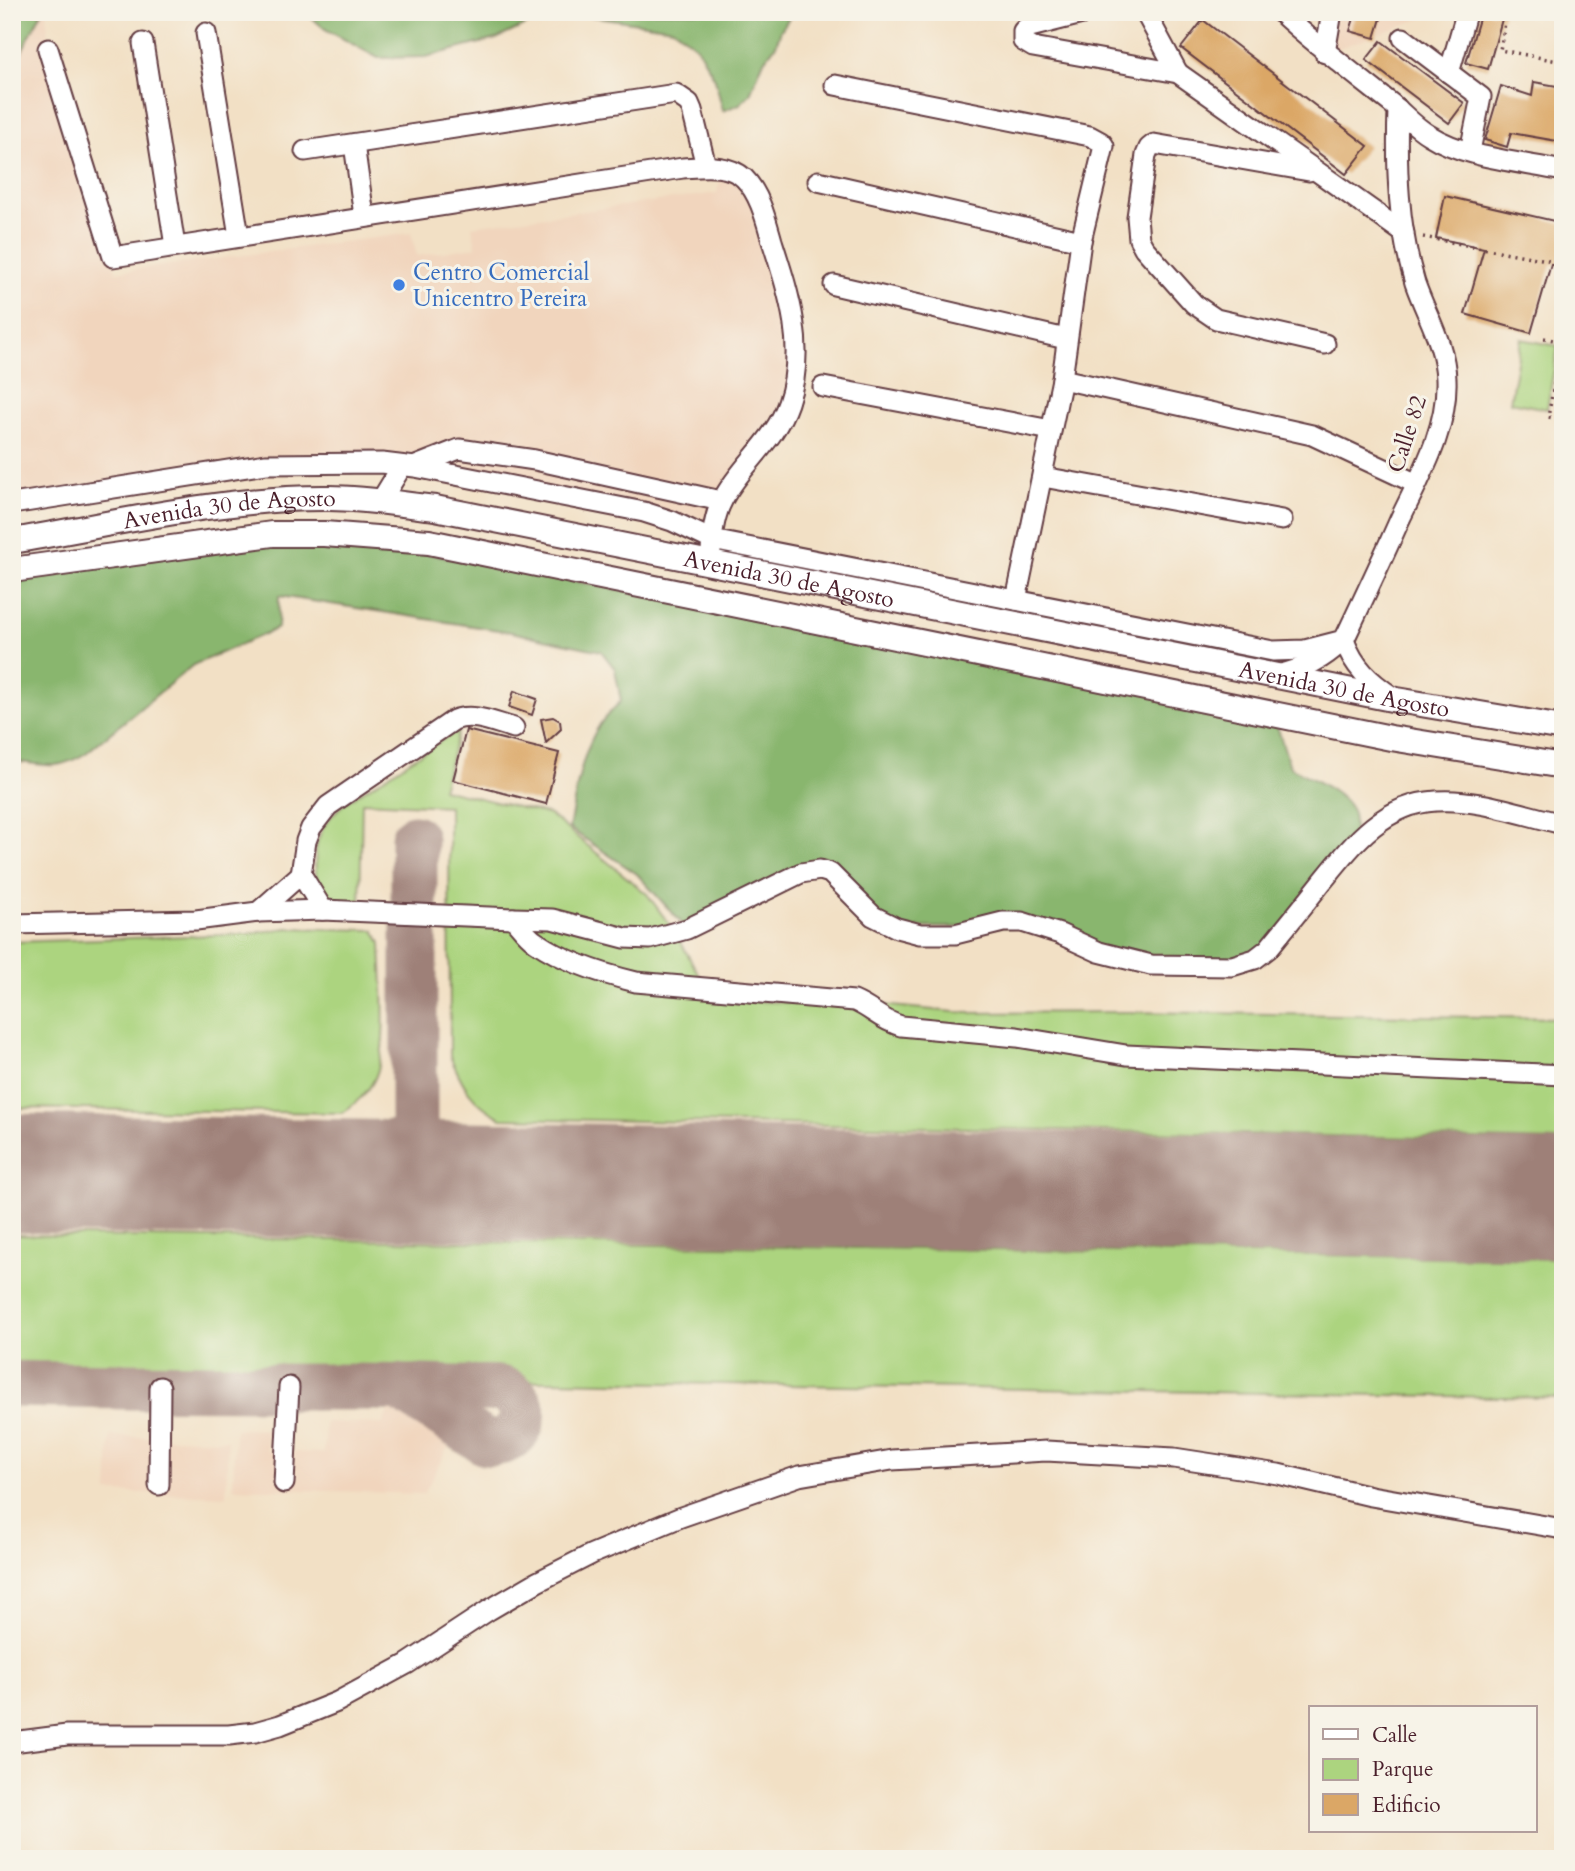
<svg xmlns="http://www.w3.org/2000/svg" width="1575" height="1871" font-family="Cardo,serif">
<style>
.built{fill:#f1d5bd}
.green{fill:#acd47f;stroke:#7b7a55;stroke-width:2}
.forest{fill:#89b66e;stroke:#6a6a4c;stroke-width:2}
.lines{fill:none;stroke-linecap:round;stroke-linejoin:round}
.taxiway{stroke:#9e8078;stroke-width:47}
.runway{stroke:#9e8078;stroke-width:119}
.building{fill:#dba766}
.minor-casing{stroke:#633c42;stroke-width:23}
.major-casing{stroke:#633c42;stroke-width:28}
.path{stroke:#633c42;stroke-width:3.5;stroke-dasharray:2 5;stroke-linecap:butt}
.minor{stroke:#fff;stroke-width:19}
.major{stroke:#fff;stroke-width:24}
.shop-dot{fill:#3f7fe0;stroke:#f7f3e8;stroke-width:2.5}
.labels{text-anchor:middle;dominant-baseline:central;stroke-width:6;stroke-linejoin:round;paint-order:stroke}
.shop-label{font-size:23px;fill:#366cbe;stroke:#f7f3e8;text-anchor:start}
.street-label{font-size:23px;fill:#4a1f2b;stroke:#f7f3e8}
</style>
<rect width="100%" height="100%" fill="#f7f3e8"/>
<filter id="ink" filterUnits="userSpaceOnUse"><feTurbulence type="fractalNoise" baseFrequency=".0143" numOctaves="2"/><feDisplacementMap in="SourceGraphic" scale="14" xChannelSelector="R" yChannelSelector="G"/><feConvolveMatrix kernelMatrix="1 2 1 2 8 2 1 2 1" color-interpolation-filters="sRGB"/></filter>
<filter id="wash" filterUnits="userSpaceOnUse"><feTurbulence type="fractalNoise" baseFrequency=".00686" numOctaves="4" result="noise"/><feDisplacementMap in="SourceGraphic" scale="28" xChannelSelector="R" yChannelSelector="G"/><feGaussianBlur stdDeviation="1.57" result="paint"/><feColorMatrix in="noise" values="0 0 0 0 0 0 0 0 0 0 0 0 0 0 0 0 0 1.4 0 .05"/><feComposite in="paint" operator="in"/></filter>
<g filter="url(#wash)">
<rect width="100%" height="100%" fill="#f2e0c5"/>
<!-- built -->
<g class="built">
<polygon points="42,12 47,12 48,49 116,272 411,233 417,256 476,247 472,226 717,193 722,168 743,177 790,298 794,379 716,517 698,532 415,467 266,464 12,504 12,70"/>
<polygon points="1332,12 1439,12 1325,53"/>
<polygon points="395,1399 453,1437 424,1494 233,1488 235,1429 267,1430 267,1451 324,1453 325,1422 382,1424"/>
<polygon points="110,1436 228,1440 226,1496 108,1492"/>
</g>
<!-- green -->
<g class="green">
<polygon points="1521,339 1558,346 1547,409 1510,402"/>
<path d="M459,729l-17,60 108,26 97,79 28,38 38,68 168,5 84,8 161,-1 437,6v123l-1062,-23c-30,-16 -38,-32 -51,-62l-1,-250 -87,-4 -2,107c-24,-5 -42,-7 -44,-36 -2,-20 0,-35 11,-51 13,-19 36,-31 55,-43 26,-17 51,-33 77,-50z"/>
<path d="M288,928l86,2 7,13c1,36 8,104 -6,135 -7,15 -19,25 -33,35l-330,-5v-166l235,-8z"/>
<polygon points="12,1235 1563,1259 1563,1398 12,1372"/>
</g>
<!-- forest -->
<g class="forest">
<polygon points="12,12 42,12 12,70"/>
<polygon points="305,12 793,12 781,30 776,45 763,62 750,94 740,104 723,111 715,79 697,47 673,28 590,16 545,16 496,39 426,57 378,58 325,29"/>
<path d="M324,534l949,179 17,54c18,10 53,24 62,44 4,10 1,24 1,33l-98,115 -104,6 -112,-39 -142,2 -77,-58 -133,59 -50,-55 -68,-46c7,-34 11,-73 30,-102 5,-9 15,-17 22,-25l-6,-32 -14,-18 -90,-19 -232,-36 -1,32 -85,37 -107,88c-28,18 -42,12 -74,8v-191z"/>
</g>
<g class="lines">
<!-- taxiway -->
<g class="taxiway">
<polyline points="414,838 414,1181"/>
<path d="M12,1384c115,3 230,3 345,3 35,0 70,1 106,2 11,0 26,-2 37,0 38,10 24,60 -15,53l-87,-55"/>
</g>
<!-- runway -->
<polyline class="runway" points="12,1173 1563,1200"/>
</g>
<g id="blocks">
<!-- building -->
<g class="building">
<polygon points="1356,12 1383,12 1375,38 1350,31"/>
<polygon points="1481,12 1504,12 1488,69 1466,63"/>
<polygon points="1203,20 1368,146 1346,174 1181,48"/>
<polygon points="1381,41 1464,103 1449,123 1366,60"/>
<polygon points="1534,82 1563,87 1563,142 1511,133 1507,147 1485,140 1501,86 1532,96"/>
<polygon points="1445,196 1563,223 1563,266 1551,264 1531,333 1465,314 1484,248 1436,238"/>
<polygon points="514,691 537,699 532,715 509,707"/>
<polygon points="553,717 560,721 561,729 546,743 541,719"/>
<polygon points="466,730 559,753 546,804 453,780"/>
</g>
</g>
</g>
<g filter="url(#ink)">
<use href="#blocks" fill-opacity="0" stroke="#633c42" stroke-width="2"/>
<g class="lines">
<defs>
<g id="minor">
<polyline points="1090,12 1026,28 1023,31 1023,41 1033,47 1178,73 1404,233"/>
<polyline points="1145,12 1178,73"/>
<path d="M1280,12c36,33 74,62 112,92 12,10 23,23 37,31 36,23 92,27 134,36"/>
<polyline points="206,33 239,236"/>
<polyline points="1403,38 1481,97 1470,151"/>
<polyline points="143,43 175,246"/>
<path d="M48,49l65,208 570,-89c19,-1 45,-5 61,10 16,16 22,42 28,63 17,53 35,107 16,162 -13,38 -47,62 -65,96 -9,16 -11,35 -12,52"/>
<polyline points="1325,53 1332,12"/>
<polyline points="1449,73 1466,14"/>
<polyline points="835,85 1090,136 1101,142 1104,146 1081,241 1062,379 1016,600"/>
<polyline points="354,144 364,216"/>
<polyline points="305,151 676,94 689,103 692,110 706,166"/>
<polyline points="1309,171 1154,144 1149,148 1146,155 1137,217 1139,239 1144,248 1194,304 1216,319 1325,344"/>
<polyline points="818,181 1081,241"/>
<polyline points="834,285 1066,339"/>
<polyline points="1062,379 1312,435 1417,484"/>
<polyline points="823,387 1051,430"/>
<polyline points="416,466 459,449 535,460 721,501"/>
<polyline points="1043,477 1282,520"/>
<polyline points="380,502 402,466"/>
<polyline points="12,504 266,464 382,463 415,467 644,512 672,521 712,540 1273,651 1305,650 1344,640"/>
<path d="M1344,640c10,27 25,41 49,57"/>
<path d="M1278,675c30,-8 43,-14 66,-35 19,-40 38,-80 56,-121 21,-44 48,-90 46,-140 -1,-35 -20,-64 -31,-96 -17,-56 -19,-116 -17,-174"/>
<path d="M323,910l-22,-36 5,-33 5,-13 17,-22 126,-86c19,-8 41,3 60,8"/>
<path d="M258,912l65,-2 190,8c7,8 14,18 23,24 29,20 67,32 100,40l218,19c19,8 26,19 47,25l116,11 109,18 437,20"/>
<path d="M513,918l39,1 73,19 25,1 37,-10 114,-56 19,-3 10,3 43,43 24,12 23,6h35l48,-12h19l38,12 39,18 52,13 81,1 23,-7 13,-10c18,-22 36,-44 54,-67 30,-37 61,-78 114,-81 42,-3 86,14 127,23"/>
<polyline points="12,924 196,920 258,912 301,874"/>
<polyline points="284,1483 289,1387"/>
<polyline points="159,1485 160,1387"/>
<polyline points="12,1742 67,1735 229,1735 255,1732 280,1725 337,1702 407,1664 489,1610 537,1582 592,1554 681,1517 799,1476 892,1460 1046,1451 1174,1458 1278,1474 1371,1496 1563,1529"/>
</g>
<g id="major">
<path id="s1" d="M12,541c102,-17 213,-44 317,-43 35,0 71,6 106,10l962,192 166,28"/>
<polyline points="12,570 272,534 324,534 429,542 1391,738 1563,766"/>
</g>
</defs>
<!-- minor casing -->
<use href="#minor" class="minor-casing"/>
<!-- major casing -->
<use href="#major" class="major-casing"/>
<!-- path -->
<g class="path">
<polyline points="1507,12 1500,50 1563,62"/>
<polyline points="1423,237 1563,263"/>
<polyline points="1544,338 1563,342"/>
<polyline points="1562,342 1548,417 1563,420"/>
</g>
<!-- minor -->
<use href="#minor" class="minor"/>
<!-- major -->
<use href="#major" class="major"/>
</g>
</g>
<!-- markers -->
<circle class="shop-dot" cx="399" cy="285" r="7"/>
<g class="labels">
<!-- shop labels -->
<g class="shop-label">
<text x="413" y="272">Centro Comercial<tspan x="413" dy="26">Unicentro Pereira</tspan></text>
</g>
<!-- street labels -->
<g class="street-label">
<text transform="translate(1407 434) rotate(-72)">Calle 82</text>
<text stroke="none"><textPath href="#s1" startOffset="220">Avenida 30 de Agosto</textPath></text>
<text stroke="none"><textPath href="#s1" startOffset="788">Avenida 30 de Agosto</textPath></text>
<text stroke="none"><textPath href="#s1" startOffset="1354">Avenida 30 de Agosto</textPath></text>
</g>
</g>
<!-- margin -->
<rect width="1575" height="1871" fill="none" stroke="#f7f3e8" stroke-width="42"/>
<!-- legend -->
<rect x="1309" y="1706" width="228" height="126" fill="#f7f3e8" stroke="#b29e9c" stroke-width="2"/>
<rect x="1323" y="1729" width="35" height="10" fill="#ffffff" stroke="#b29e9c" stroke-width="2"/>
<text x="1372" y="1742" font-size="21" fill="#4a1f2b">Calle</text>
<rect x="1323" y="1759" width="35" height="21" fill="#acd47f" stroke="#b29e9c" stroke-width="2"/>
<text x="1372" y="1776" font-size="21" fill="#4a1f2b">Parque</text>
<rect x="1323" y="1794" width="35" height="21" fill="#dba766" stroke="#b29e9c" stroke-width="2"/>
<text x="1372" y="1812" font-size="21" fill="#4a1f2b">Edificio</text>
</svg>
